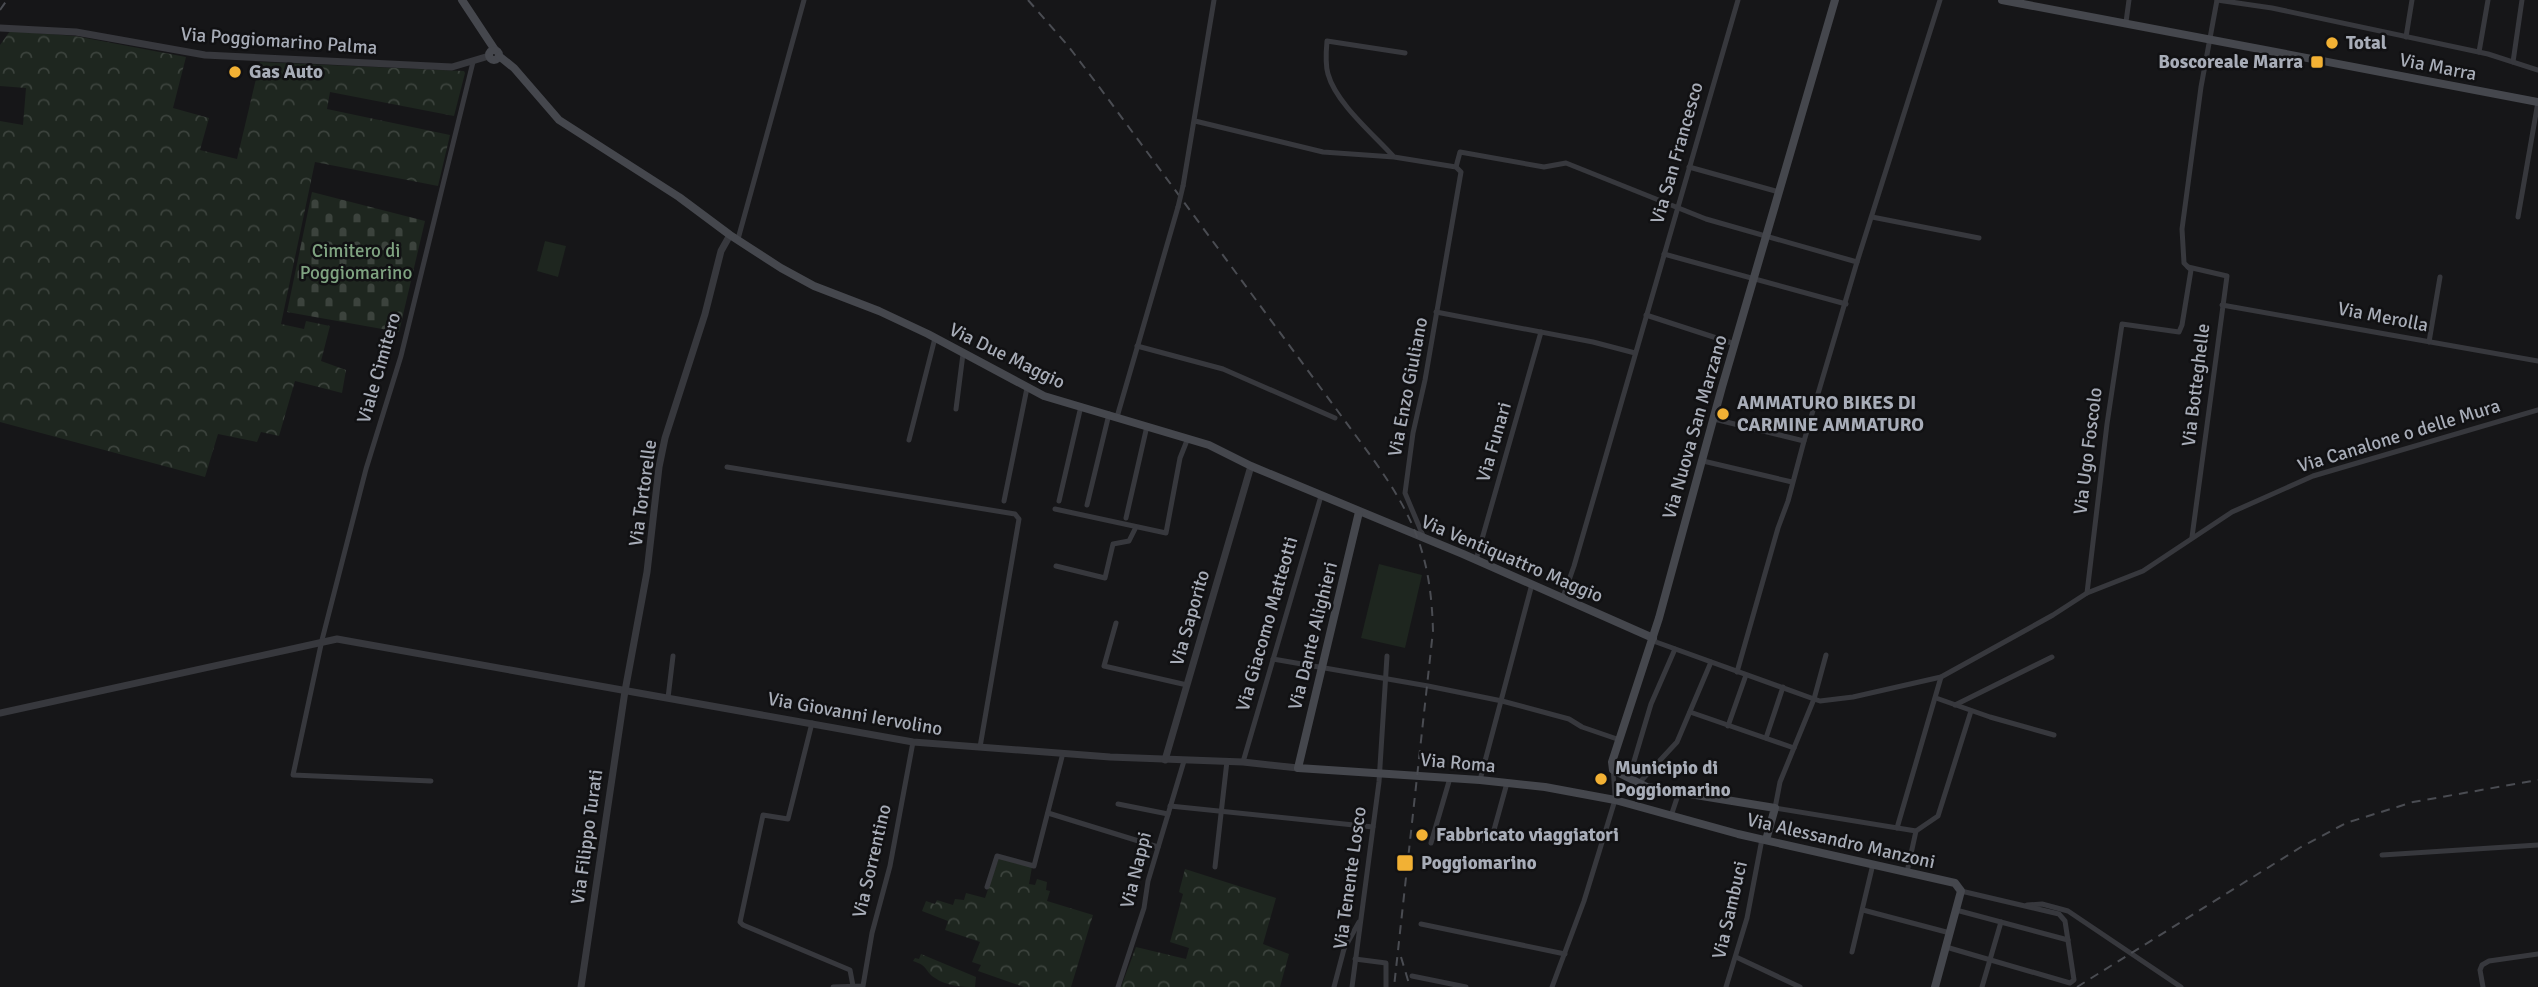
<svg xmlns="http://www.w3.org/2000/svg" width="2538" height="987" font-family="Signika,sans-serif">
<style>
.forest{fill:url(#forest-crowns)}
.cemetery{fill:url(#cemetery-stones)}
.pitch{fill:#1e261f}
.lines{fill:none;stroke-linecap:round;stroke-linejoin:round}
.pedestrian{stroke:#37383d;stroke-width:4.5}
.minor{stroke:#37383d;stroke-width:5}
.tertiary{stroke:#37383d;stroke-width:7}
.secondary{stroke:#45474d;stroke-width:8}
.rail{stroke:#4a4c52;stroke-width:2;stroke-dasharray:9 7;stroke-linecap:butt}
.minor-bridge{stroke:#37383d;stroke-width:5}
.poi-dot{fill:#f2b134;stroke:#111113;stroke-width:2.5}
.labels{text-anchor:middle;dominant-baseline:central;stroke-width:5;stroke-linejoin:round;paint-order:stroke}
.street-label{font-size:19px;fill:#a8adb8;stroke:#111113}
.poi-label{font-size:19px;font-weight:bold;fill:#a8adb8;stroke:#111113;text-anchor:start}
.park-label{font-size:19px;fill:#7fa381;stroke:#111113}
</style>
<defs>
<pattern id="forest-crowns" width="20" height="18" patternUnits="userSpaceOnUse" patternTransform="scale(1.75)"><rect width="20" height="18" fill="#1e261f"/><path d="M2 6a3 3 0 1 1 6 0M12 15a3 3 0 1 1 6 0" fill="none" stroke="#3c433d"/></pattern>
<pattern id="cemetery-stones" width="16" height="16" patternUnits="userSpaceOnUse" patternTransform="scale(1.75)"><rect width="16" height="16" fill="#1e261f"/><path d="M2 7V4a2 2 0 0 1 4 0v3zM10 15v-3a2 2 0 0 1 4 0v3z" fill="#3c433d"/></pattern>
</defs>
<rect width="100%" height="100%" fill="#161618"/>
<!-- forest -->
<g class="forest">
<polygon points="10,31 75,36 186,57 173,108 209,118 200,150 237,159 260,62 464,71 465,73 454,116 330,92 327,109 450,135 438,186 315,162 281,324 304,329 306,321 330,326 321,361 346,370 342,393 295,381 279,436 261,432 257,442 218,434 205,477 0,422 0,121 23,125 26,88 0,86 0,45"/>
<polygon points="999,858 1032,867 1029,884 1035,885 1037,879 1047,882 1046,890 1050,891 1047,901 1093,915 1071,987 1024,987 978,971 981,965 972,962 980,942 945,930 948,921 922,911 926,901 935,904 937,900 953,905 955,899 964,900 966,893 985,898"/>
<polygon points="1185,869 1276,898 1263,944 1289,954 1280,987 1121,987 1136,947 1186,959 1189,948 1170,942 1183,894 1179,892"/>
<path d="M921,954l55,23 -1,10c-13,0 -29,-1 -40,-9 -11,-7 -6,-12 -22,-17l2,-3 4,1z"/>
</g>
<!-- cemetery -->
<polygon class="cemetery" points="312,192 425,221 399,332 287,312"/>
<!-- pitch -->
<g class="pitch">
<polygon points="545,241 566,246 558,277 537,271"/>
<polygon points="1379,564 1422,575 1405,648 1361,638"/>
</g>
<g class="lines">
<!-- pedestrian -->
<polyline class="pedestrian" points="1613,770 1615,799"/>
<!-- minor -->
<g class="minor">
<polyline points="2217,0 2272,8 2488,54 2538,70"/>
<polyline points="2126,22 2129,0"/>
<polyline points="2406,37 2412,0"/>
<polyline points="2479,52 2488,0"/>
<polyline points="2513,62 2522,0"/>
<polyline points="1195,121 1323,152 1394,157 1456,167 1461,172 1425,380 1413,433 1405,493 1424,538"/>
<path d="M1393,156c-20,-22 -57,-53 -65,-82 -3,-10 -2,-22 -1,-33l78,12"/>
<polyline points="1456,167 1460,152 1544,167 1566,163 1706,219 1857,262"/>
<polyline points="1689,167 1779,192"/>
<polyline points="1183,186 1214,0"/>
<polyline points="1872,217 1979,238"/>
<polyline points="2518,217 2538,102"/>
<polyline points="738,239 804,0"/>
<polyline points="1664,254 1846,304"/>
<polyline points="2188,267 2227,276 2192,537"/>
<polyline points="2222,305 2538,361"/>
<polyline points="1436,312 1593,342 1635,353"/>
<polyline points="1646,315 1735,344"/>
<polyline points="2429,342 2440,277"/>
<polyline points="1137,346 1223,369 1335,418"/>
<polyline points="956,409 963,354"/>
<polyline points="1117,417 1178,207"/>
<polyline points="1714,419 1804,441"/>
<polyline points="909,440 935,338"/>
<polyline points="1703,461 1792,482"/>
<polyline points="727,467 1015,514 1019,519 980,747"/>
<polyline points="1004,501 1027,388"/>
<polyline points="1059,501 1081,406"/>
<polyline points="1087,505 1109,414"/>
<polyline points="1055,509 1166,533 1180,458 1188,438"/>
<polyline points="1126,518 1147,426"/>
<polyline points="1476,560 1541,332"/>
<polyline points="1056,566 1105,578 1113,544 1129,541 1136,527"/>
<polyline points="2087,593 2143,571 2232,512 2313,476 2538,410"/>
<polyline points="1563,597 1574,566 1738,0"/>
<polyline points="1116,623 1104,666 1187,685"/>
<polyline points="1653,638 1656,642 1814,699 1780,782 1775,808 1916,831 1938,816 1971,711"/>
<polyline points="1826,655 1814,699 1820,701 1853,697 1941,677 2053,615 2087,593 2107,424 2122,324 2179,332 2182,325 2191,270 2184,263 2182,229 2201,87 2217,0"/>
<polyline points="1273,659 1428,686 1502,701 1569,719 1582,727 1620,740"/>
<polyline points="1737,672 1778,528 1788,501 1804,441 1857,262 1940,0"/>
<polyline points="668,698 673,656"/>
<polyline points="1936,698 1990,717 2054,735"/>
<polyline points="1955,705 2052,657"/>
<polyline points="1690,712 1794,748"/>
<polyline points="812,723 788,819 763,815 740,922 743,925 850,970 853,986"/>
<polyline points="1728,726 1746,675"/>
<polyline points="1766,738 1783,687"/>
<polyline points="1243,762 1321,496"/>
<polyline points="1629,778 1651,704 1675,649"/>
<polyline points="1480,780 1532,584"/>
<polyline points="431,781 293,775 322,640 366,469 401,356 473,62"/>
<polyline points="1639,783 1677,742 1711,662"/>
<polyline points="1118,804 1168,814"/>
<polyline points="1170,806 1373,827"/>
<polyline points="1048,813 1158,847"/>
<polyline points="1671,816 1679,792"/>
<polyline points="1897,828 1941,677"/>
<polyline points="1473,839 1483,840 1492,837 1507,783"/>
<polyline points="1431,843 1450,778"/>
<polyline points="2382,855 2538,845"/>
<polyline points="1215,867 1227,761"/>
<polyline points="1907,872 1916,831"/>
<polyline points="987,887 997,856 1034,866 1063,753"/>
<polyline points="2027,905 2042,904 2068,911 2181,987"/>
<polyline points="1863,910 1950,933"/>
<polyline points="1956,910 2068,940"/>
<polyline points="1421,924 1565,954"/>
<polyline points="1946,947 2070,983 2074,980 2065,921 2059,914 1961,891"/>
<polyline points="1852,952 1873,864"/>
<polyline points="1736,957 1800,987"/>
<polyline points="1355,959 1386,963 1386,987"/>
<polyline points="1412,976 1466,987"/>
<polyline points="833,987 863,986 872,933 890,866 913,742"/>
<polyline points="1118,987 1144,908 1148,881 1184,761"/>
<polyline points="1334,987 1344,949 1359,922"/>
<polyline points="1352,987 1379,782 1387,656"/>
<polyline points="1552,987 1584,901 1615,800"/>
<polyline points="1726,987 1747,918 1762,839"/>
<polyline points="1982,987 2001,922"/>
<polyline points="2483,987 2480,970 2482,965 2489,961 2538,954"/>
</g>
<!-- tertiary -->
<g class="tertiary">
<polyline points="0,28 76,32 205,55 452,67 489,56"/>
<polyline points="0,713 337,639 913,742 1110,757 1243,762 1298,768"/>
<polyline points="1165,760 1251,466"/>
<polyline points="581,987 625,691 647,572 659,467 665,438 705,314 721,251 730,235"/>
</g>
<!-- secondary -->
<g class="secondary">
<polyline points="462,0 495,50"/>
<polyline points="2002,0 2538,102"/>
<circle cx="494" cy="55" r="5"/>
<polyline points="499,56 514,68 559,120 679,197 730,235 781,268 814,286 879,311 928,334 1044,396 1209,445 1251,466 1463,554 1653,638"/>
<polyline points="1359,512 1298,768 1480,780 1545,787 1615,800 1738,834 1955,883 1961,891 1935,987"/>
<polyline points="1766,840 1775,808 1647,787 1613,770 1612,762 1659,618 1722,387 1835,0"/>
</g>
<!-- rail -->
<g class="rail">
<path d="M1028,0l41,47 31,41 273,371c42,59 58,98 60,172l-39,356"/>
<polyline points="0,10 7,0"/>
<polyline points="1401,957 1410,987"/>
<polyline points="2077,987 2301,847 2346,823 2413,802 2538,780"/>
</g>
<!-- minor-bridge -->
<polyline class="minor-bridge" points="1178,207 1183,186"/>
</g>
<!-- markers -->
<g class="poi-dot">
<circle cx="2332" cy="43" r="7"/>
<rect x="2310" y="55" width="14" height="14" rx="3.5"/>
<circle cx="235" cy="72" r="7"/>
<circle cx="1723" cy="414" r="7"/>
<circle cx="1601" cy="779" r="7"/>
<circle cx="1422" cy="835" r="7"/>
<rect x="1396" y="854" width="18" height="18" rx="3.5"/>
</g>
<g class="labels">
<!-- street labels -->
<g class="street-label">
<text transform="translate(279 41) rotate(4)">Via Poggiomarino Palma</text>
<text transform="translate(2438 67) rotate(11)">Via Marra</text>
<text transform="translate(1677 153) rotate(-74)">Via San Francesco</text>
<text transform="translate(2383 317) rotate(11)">Via Merolla</text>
<text transform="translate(1007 356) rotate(26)">Via Due Maggio</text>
<text transform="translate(379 368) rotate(-74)">Viale Cimitero</text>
<text transform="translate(2196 385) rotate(-83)">Via Botteghelle</text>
<text transform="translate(1408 387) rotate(-79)">Via Enzo Giuliano</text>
<text transform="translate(1695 427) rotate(-74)">Via Nuova San Marzano</text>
<text transform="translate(2399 436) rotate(-17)">Via Canalone o delle Mura</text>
<text transform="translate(1494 442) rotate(-74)">Via Funari</text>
<text transform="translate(2088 451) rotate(-83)">Via Ugo Foscolo</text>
<text transform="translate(643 493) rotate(-82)">Via Tortorelle</text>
<text transform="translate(1512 559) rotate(23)">Via Ventiquattro Maggio</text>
<text transform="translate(1190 618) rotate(-74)">Via Saporito</text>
<text transform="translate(1267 624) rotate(-74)">Via Giacomo Matteotti</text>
<text transform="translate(1313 636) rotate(-76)">Via Dante Alighieri</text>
<text transform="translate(855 714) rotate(10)">Via Giovanni Iervolino</text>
<text transform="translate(1458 763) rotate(5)">Via Roma</text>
<text transform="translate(587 837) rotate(-82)">Via Filippo Turati</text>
<text transform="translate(1841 841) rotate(13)">Via Alessandro Manzoni</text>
<text transform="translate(872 861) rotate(-77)">Via Sorrentino</text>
<text transform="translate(1136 870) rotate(-76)">Via Nappi</text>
<text transform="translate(1350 878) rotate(-82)">Via Tenente Losco</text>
<text transform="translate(1730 910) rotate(-77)">Via Sambuci</text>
</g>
<!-- poi labels -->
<g class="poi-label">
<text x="2346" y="43">Total</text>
<text x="2303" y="62" text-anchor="end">Boscoreale Marra</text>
<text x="249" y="72">Gas Auto</text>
<text x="1737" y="403">AMMATURO BIKES DI<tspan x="1737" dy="22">CARMINE AMMATURO</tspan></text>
<text x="1615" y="768">Municipio di<tspan x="1615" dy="22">Poggiomarino</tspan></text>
<text x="1436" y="835">Fabbricato viaggiatori</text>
<text x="1421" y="863">Poggiomarino</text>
</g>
<!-- park labels -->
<g class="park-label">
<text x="356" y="251">Cimitero di<tspan x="356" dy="22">Poggiomarino</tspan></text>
</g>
</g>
</svg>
